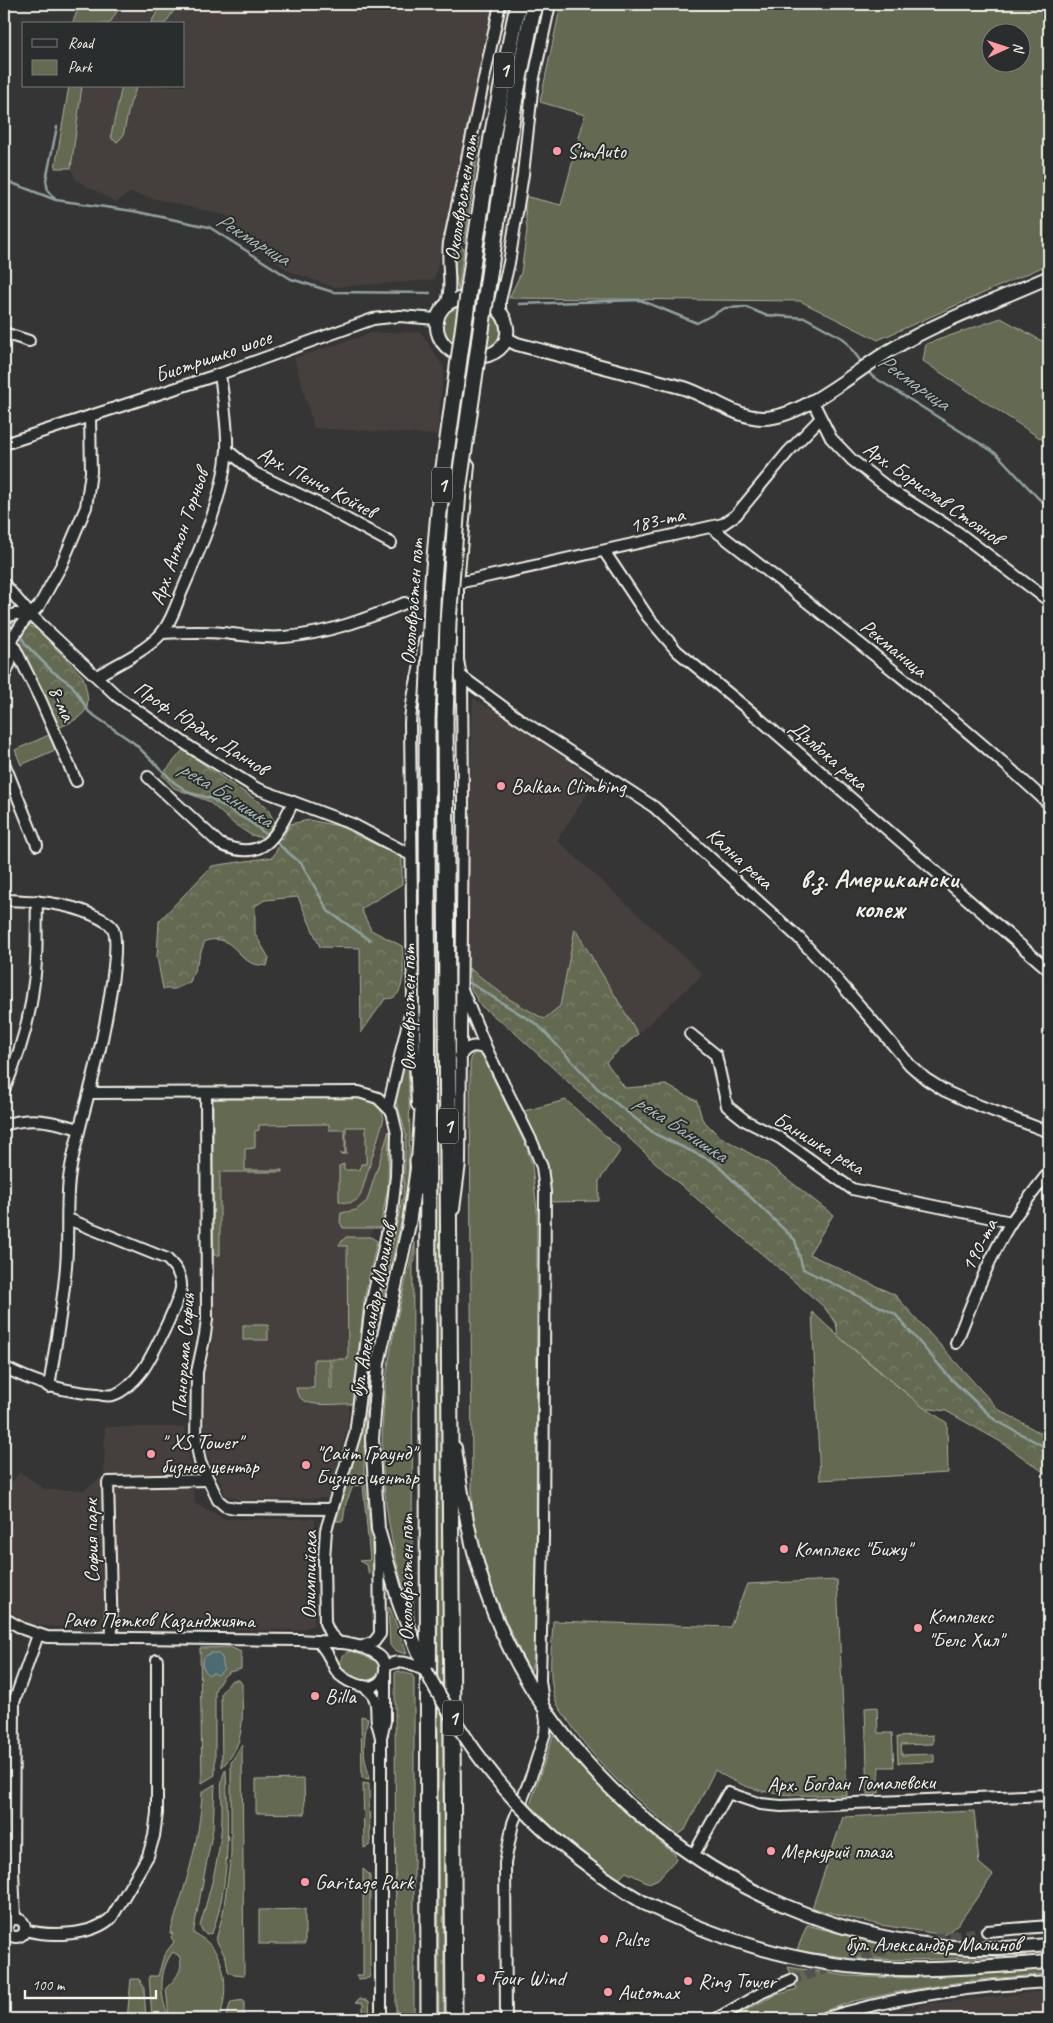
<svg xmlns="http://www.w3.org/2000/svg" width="1053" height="2023" font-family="Caveat,sans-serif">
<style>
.built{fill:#453f3d}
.green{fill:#646b51;stroke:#acae9c;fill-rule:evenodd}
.forest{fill:url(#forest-crowns);stroke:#acae9c}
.water{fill:#4e6b72;stroke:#90a1a1}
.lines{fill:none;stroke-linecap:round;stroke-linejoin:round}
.stream{stroke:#90a1a1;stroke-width:2.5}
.minor-tunnel{stroke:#525150;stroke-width:10;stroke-dasharray:10 5;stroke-linecap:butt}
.minor-casing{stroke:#f4f1e8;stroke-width:14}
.major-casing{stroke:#f4f1e8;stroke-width:16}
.highway-casing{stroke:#f4f1e8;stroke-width:19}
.minor{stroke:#2a2d2e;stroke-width:10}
.major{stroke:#2a2d2e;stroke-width:12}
.highway{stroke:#2a2d2e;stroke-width:15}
.major-bridge-casing{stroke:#f4f1e8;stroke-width:16;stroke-linecap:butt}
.highway-bridge-casing{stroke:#f4f1e8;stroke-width:19;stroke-linecap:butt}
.major-bridge{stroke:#2a2d2e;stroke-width:12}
.highway-bridge{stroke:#2a2d2e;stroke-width:15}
.poi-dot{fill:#ff9aa2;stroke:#2a2d2e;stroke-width:2}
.labels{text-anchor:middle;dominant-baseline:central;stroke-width:4;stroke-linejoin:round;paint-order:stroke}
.shield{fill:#2a2d2e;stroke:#b7b6b0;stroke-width:1}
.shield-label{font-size:20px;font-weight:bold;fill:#f4f1e8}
.poi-label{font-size:21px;fill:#f4f1e8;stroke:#2a2d2e;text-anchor:start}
.street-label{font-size:21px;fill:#f4f1e8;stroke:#2a2d2e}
.water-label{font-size:22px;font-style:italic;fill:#a9b5b3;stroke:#2a2d2e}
.district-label{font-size:26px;font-weight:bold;fill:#f4f1e8;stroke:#2a2d2e}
</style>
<defs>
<pattern id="forest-crowns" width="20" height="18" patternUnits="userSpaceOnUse" patternTransform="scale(1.25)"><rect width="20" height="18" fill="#646b51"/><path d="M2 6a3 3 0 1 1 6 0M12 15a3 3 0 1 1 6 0" fill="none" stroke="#7b816a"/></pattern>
</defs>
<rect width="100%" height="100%" fill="#363535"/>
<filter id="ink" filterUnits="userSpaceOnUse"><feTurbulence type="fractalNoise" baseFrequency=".02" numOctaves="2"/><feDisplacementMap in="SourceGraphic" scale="10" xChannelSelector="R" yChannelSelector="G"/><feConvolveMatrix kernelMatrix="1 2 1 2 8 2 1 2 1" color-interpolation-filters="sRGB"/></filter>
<g filter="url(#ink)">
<!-- built -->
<g class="built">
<polygon points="122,4 495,4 451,212 434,280 334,287 289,271 256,248 225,215 130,193 116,202 76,180 71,168 82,86 184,86 184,24 109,24"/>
<polygon points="421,332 444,368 437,435 314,428 294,358 372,333"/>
<polygon points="473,698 533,733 596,781 557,840 703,974 638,1034 576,929 560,1006 544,1019 509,999 469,968 466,911"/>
<polygon points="214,1104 381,1114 389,1134 359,1306 347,1429 328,1498 239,1500 226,1495 205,1450 204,1370 211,1351 214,1312"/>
<polygon points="105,1427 185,1427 195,1503 225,1519 315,1519 314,1625 301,1630 82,1629 27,1624 4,1606 4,1492 20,1472 46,1490 84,1490 104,1476"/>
<polygon points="1049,1991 1049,2019 866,2019 932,2003"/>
</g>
<!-- green -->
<g class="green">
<polygon points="80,4 122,4 109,24 72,24"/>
<polygon points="162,4 178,4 165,24 150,24"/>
<path d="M561,4h488v63l-2,1 2,27v169l-171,76 -78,-39 -291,-3 12,-25 6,-43 -3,-34 37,9 24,-90 -45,-13zM990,32h30v30h-30z"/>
<polygon points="69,86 82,86 71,168 55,168"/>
<polygon points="122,86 137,86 130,104 123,136 117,142 112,139 111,135"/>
<polygon points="480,137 465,243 462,240 462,217"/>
<polygon points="456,246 461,246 464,249 458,291 455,268"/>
<path d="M462,306c58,1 44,56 0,41 -9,-3 -15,-8 -18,-17 -4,-14 7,-21 18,-24z"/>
<polygon points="1001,318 1049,345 1049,444 923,361 926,344"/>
<polygon points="49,735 55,750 21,765 15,750"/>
<polygon points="436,1028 440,1028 444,2019 439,2019"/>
<polygon points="408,1051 410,1134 408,1180 402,1217 374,1338 365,1417 364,1471 374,1570 369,1575 367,1566 360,1561 370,1560 363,1485 353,1486 346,1503 343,1521 336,1521 361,1435 374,1329 403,1196 406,1134 396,1101"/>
<path d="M477,1052l6,5 44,91 5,17 5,45 -1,421 -2,28 -3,12c-6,-7 -10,-18 -14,-27 -22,-43 -39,-92 -45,-140l-2,-440 2,-9z"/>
<path d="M358,1098c12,2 23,8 26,20l-23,76c-4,9 -13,11 -22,7v-35l5,-2v6h16l1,-6h5v-37h-20v27h-6l5,-1v-23h-16v-6l-70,1v5l-4,1v17l-10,1v21h37v2h-62v83h-7v-155l4,-1z"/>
<polygon points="566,1100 621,1150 599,1181 599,1201 551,1202 550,1179 524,1111"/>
<polygon points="389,1131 388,1187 380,1228 343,1228 340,1222 341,1213 356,1210 367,1201"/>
<path d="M346,1237h25l6,4 -13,59 -11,102 -2,2c-16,-1 -53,7 -55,-16h18v-29h16v29h2v-29h16l-1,-113h-7l-1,-2z"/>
<path d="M415,1242v19l-2,3 -1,307 2,49c-31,-86 -40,-177 -24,-266 6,-38 17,-75 25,-112z"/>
<path d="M812,1312c43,40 87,78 135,111l1,50 -128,7z"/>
<rect x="243" y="1325" width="25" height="15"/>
<path d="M837,1580l10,215c-51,0 -88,5 -132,-25l-30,60 -6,4c-41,-33 -83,-69 -111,-114 -4,-6 -10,-12 -12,-19 -9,-24 -4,-54 -3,-80l177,6 17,-43z"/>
<polygon points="388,1607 390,1608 407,1653 405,1654 394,1650 390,1645"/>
<polygon points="230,1647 241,1652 241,1669 229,1672 223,1677 215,1690 215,1775 202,1783 200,1648"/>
<path d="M352,1651l26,11 2,8 -4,7 -9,4c-10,-4 -32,-9 -25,-23 2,-5 5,-6 10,-7z"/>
<polygon points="398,1671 412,1675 414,1678 414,2019 396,2019 395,1677 395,1673"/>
<path d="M232,1680h7l3,4c0,32 5,58 -20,83l-1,-74z"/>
<polygon points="877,1707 878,1733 892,1733 894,1767 879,1767 879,1793 868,1794 865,1708"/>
<path d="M361,1716l7,2c-3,13 -5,28 -3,41 1,7 4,12 4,20l-7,-1z"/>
<polygon points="933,1735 933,1744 901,1745 902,1755 934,1754 934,1762 898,1763 897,1737"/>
<path d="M553,1736l5,2c34,45 72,82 117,116l1,5 -18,20 -9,4 -23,-11 -7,7 -47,-34 -42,-40z"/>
<polygon points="242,1744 244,1976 234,1975 228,1971 226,1958 216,1940 223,1913 231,1855 231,1763"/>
<path d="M226,1769c2,54 5,113 -14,164l-5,1 -4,-2 -3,-6c11,-39 23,-79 22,-119 0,-13 -3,-27 4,-38z"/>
<polygon points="304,1779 305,1814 256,1813 256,1780"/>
<polygon points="363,1783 369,1784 370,1845 364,1848"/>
<path d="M215,1784l-2,45 -19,100v5c33,13 36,56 25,85h-67l-3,-43h9l6,-21 10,-13 -3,-5 2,-3 -3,-1c15,-47 30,-91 32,-141zM173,1952l6,4c6,12 -4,24 -13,32l3,28c-10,-19 -10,-47 4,-64z"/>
<polygon points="974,1811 979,1863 993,1875 959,1923 945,1935 880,1925 812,1908 843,1817"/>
<polygon points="363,1869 370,1875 370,1974 369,1978 359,1979 356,1975 363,1975"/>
<polygon points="305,1909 305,1944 259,1944 259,1910"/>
<path d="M807,1925c48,13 96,25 146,29 25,1 49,1 73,1 -76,4 -153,10 -229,-5z"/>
<polygon points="788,1967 848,1976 898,1978 1049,1969 1049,1974 974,1980 909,1990 854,2001 800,2019 730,2019 773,1996 797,1989"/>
<polygon points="131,1979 139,1979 144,1988 146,2019 127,2019"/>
<polygon points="360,1998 369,2001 370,2019 363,2019 363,2003 356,2002"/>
<polygon points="244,2000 244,2019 225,2019 231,2002"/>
</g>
<!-- forest -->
<g class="forest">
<path d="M28,625l10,5 45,47c10,33 5,38 -25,51l-41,-88 6,-13z"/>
<polygon points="183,750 230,783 266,806 274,821 274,828 263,838 251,835 234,824 208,801 174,788 162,775"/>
<path d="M309,820l30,6 63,32v26l-41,25 10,21 31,16c1,12 5,47 -10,52 -2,1 -5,0 -7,1l-24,34 -1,-85 -40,-1 -22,-50 -33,3 -10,6v28l14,24 -2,8c-6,-1 -15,-1 -19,-5 -16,-12 -19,-26 -43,-20l-15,41 -15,7h-12l-6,-32 2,-36 53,-55 61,-9 17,-33z"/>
<polygon points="575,929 638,1034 606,1062 625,1088 666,1085 697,1101 702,1119 719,1136 767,1163 833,1215 809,1254 895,1295 998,1409 1049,1438 1049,1476 1001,1442 946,1411 924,1408 838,1336 836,1323 823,1306 669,1175 514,1032 481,1006 471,989 469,968 509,999 544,1019 560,1006"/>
</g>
<!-- water -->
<polygon class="water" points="211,1653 217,1653 222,1657 224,1669 218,1675 213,1673 208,1675 202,1665 204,1657"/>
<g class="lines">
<!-- stream -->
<g class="stream">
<polyline points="4,180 56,200 133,211 209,227 291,279 333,292 430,293"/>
<polyline points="55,199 48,191 46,180 57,127"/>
<polyline points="519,304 640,300 697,323 725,308 746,307 765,315 806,318 844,339 862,363"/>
<polyline points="867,370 872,376 997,454 1038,498 1049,507"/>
<polyline points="10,618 16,629"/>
<polyline points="19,633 26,645 52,671 72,685 89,712 134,743 175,783 190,793 210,798 253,824 268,836"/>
<polyline points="272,839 302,864 328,911 370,940"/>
<polyline points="470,983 538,1025 598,1089 655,1134 714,1162 795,1240 803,1269 895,1314 951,1379 995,1420 1049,1449"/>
</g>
<!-- minor-tunnel -->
<polyline class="minor-tunnel" points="791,1980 892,1948 931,1939 987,1931"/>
<defs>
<g id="minor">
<path d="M445,306c9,-15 1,-43 4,-63l51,-239"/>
<polyline points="500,311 500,301 509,263 523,174 533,82 550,4"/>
<polyline points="4,333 29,341"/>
<polyline points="812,400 831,438 852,460 891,490 959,533 1049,601"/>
<polyline points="4,444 220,374 373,319 400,316 436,319"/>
<polyline points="227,450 255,473 315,502 391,543"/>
<path d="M711,527c114,89 231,178 338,277"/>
<polyline points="604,551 648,617 677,651 762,721 1049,970"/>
<polyline points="458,583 723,524 736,515 788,452 820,419"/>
<polyline points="4,584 30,614 118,697 193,749 256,788 352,824 411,855"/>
<polyline points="4,618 15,614 30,614"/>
<polyline points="4,626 41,701 76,781"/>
<path d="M162,633c20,-1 41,-2 61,0 21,2 41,6 61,4 43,-3 82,-18 121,-34"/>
<path d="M97,676c20,-12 47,-24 63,-41 11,-12 16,-30 22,-44 19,-44 41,-93 45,-141 1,-25 -4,-51 -7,-76"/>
<polyline points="4,677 10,663 11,641 23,622 39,606 61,566 86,507 91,472 90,416"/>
<polyline points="417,678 428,664 440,660 450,662 454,665 461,676 518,718 654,807 799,938 835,977 910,1065 926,1079 945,1091 967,1101 1049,1132"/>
<polyline points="4,763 37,845"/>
<path d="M148,777l72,67c43,19 56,-7 73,-42"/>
<path d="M4,900c31,1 60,2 89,15 6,3 14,6 19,12 10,13 -6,93 -10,112 -9,45 -24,88 -32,133 -5,30 -1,63 -4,94 -3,40 -11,81 -17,121"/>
<polyline points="461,987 487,1050 533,1144 542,1167 545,1192 543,1537 540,1681 546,1721 545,1733 532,1774 513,1823 505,1863 506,2019"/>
<polyline points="690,1034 716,1055 727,1106 746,1121 780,1138 852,1189 1011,1222"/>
<path d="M460,1056c8,-11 15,-12 27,-6"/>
<path d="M4,1090c15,-34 26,-70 30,-108 4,-26 2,-54 3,-81"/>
<polyline points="90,1093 359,1092 378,1098 392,1112 397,1133 396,1176 392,1211 371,1305 355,1434 326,1530 324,1559 325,1623 330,1634 339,1643"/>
<polyline points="206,1093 207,1319 205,1335 197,1372 196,1441 200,1462 218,1500 225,1506 235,1508 331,1509"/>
<path d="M417,1105l-4,-101 -3,-281c1,-28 11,-54 14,-82"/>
<polyline points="388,1107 409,1018"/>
<path d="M4,1125c28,-9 47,-4 75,4"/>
<polyline points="454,1209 460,1163 463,801 462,683 458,660 458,583 469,465"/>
<path d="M956,1343c16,-40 31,-81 54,-119 12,-18 26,-35 39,-52"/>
<path d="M4,1367c30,16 59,25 94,27 4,1 11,2 15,1 11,-3 23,-16 29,-24 9,-12 37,-69 39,-83 1,-13 -6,-21 -14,-29l-99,-40"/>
<path d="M4,1618l19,11 24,8 253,3c24,2 57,0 78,15 12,8 8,27 -5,31 -9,3 -25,-4 -32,-10 -6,-4 -8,-13 -12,-19 -3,-6 -7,-11 -11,-16"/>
<polyline points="112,1638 108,1482 207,1480"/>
<polyline points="360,1647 374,1642 380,1634 379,1543"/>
<path d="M385,1667c13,-10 28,-2 41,4"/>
<path d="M363,1686c17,12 12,18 14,36 1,5 3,10 4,16v281"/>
<polyline points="382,1734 385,1721 385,1674"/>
<polyline points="693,1856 728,1793 761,1804 781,1806 1049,1795"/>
<polyline points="15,1919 13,1871 14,1702 38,1635"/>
<circle cx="16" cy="1928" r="9"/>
<path d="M25,1930c25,7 68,6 87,-13l36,-61 6,-20 3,-23v-153"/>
<polyline points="987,1931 1049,1926"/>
<polyline points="716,2019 763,1992 791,1980"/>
<path d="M823,2019c74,-23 149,-33 226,-37"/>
</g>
<g id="major">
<path d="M472,298c45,5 49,61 0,59 -45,-2 -49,-62 0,-59z"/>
<path d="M507,339l10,5 167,44c26,8 50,29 78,30 41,1 96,-50 132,-70 49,-29 104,-48 155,-71"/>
<polyline points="423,1088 418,1161 409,1224 378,1363 372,1439 378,1529 400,1606 426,1671"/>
<path d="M455,1448c7,49 15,98 31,144 66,190 248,330 446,353 39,5 78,3 117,0"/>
<path d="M646,1904c58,28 117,49 180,59 73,12 150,4 223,-1"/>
</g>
<g id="highway">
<polyline points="474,252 492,137 518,4"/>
<polyline points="492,254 514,103 534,4"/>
<path d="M427,719c4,434 0,867 2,1300"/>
<polyline points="445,719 454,2019"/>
<polyline points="418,1161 420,1187"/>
</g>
</defs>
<!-- minor casing -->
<use href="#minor" class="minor-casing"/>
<!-- major casing -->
<use href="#major" class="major-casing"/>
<!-- highway casing -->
<use href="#highway" class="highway-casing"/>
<!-- minor -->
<use href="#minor" class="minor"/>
<!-- major -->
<use href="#major" class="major"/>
<!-- highway -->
<use href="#highway" class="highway"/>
<defs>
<path id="major-bridge" d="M426,1671c55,104 118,173 220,233"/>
<g id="highway-bridge">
<polyline points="427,719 433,580 441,489 474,252"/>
<polyline points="445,719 448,622 458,491 492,254"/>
</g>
</defs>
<!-- major-bridge casing -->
<use href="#major-bridge" class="major-bridge-casing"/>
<!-- highway-bridge casing -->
<use href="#highway-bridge" class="highway-bridge-casing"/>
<!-- major-bridge -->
<use href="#major-bridge" class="major-bridge"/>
<!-- highway-bridge -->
<use href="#highway-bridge" class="highway-bridge"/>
</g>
</g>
<!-- markers -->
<g class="poi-dot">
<circle cx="557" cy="151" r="5"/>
<circle cx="501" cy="786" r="5"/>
<circle cx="151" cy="1454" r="5"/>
<circle cx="306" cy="1465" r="5"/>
<circle cx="784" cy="1549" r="5"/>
<circle cx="918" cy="1628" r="5"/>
<circle cx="315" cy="1696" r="5"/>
<circle cx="771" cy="1851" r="5"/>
<circle cx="305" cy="1882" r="5"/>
<circle cx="604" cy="1939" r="5"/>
<circle cx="481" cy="1978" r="5"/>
<circle cx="688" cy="1981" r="5"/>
<circle cx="608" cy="1992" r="5"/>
</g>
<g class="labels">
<!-- shield labels -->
<g class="shield">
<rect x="494" y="52.5" width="20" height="35" rx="4"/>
<rect x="432" y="467.5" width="20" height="35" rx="4"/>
<rect x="438" y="1108.5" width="20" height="35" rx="4"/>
<rect x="443" y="1700.5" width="20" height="35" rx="4"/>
</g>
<g class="shield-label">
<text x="504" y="70">1</text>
<text x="442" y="485">1</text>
<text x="448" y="1126">1</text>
<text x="453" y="1718">1</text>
</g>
<!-- poi labels -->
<g class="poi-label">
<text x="567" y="151">SimAuto</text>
<text x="511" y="786">Balkan Climbing</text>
<text x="161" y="1442">" XS Tower"<tspan x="161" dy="24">бизнес център</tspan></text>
<text x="316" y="1453">"Сайт Граунд"<tspan x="316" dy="24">Бизнес център</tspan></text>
<text x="794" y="1549">Комплекс "Бижу"</text>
<text x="928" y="1616">Комплекс<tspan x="928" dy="24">"Белс Хил"</tspan></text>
<text x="325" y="1696">Billa</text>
<text x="781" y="1851">Меркурий плаза</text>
<text x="315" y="1882">Garitage Park</text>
<text x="614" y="1939">Pulse</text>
<text x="491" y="1978">Four Wind</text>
<text x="698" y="1981">Ring Tower</text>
<text x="618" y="1992">Automax</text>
</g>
<!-- street labels -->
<g class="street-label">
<text transform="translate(461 198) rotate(-81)">Околовръстен път</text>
<text transform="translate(213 356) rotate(-19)">Бистришко шосе</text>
<text transform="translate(317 482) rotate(28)">Арх. Пенчо Койчев</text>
<text transform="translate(933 493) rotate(35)">Арх. Борислав Стоянов</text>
<text transform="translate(657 520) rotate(-13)">183-та</text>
<text transform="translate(179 537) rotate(-71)">Арх. Антон Торньов</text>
<text transform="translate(412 602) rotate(-86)">Околовръстен път</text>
<text transform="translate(894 648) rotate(39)">Рекманица</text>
<text transform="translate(62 703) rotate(65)">8-ма</text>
<text transform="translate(201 728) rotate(33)">Проф. Юрдан Данчов</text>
<text transform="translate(829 755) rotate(41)">Дълбока река</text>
<text transform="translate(740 858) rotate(42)">Кална река</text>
<text transform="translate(408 1008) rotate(-90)">Околовръстен път</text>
<text transform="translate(819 1143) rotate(31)">Банишка река</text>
<text transform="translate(979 1245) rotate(-63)">190-та</text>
<text transform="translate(372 1311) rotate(-79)">бул. Александър Малинов</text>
<text transform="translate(183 1355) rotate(-86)">Панорама София</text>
<text transform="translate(91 1541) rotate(-91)">София парк</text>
<text transform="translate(309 1575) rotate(-89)">Олимпийска</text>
<text transform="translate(406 1578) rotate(-90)">Околовръстен път</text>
<text x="159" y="1620">Рачо Петков Казанджията</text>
<text transform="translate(851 1783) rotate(-1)">Арх. Богдан Томалевски</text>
<text x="933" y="1944">бул. Александър Малинов</text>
</g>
<!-- water labels -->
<g class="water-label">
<text transform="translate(253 239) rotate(31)">Рекмарица</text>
<text transform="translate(914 382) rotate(35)">Рекмарица</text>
<text transform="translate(226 794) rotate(32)">река Банишка</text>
<text transform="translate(681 1128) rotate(33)">река Банишка</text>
</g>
<!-- district labels -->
<g class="district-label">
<text x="879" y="878">в.з. Американски<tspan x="879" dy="30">колеж</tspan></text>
</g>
</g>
<!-- margin -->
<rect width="1053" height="2023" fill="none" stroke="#2a2d2e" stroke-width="20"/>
<rect x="10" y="10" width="1033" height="2003" fill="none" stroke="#f4f1e8" stroke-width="2" filter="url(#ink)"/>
<!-- legend -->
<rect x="22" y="22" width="162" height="65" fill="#2a2d2e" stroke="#7b7b78"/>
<rect x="32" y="39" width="25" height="8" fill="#2a2d2e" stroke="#7b7b78"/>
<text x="68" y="48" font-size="15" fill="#f4f1e8">Road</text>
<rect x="32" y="60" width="25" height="15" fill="#646b51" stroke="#7b7b78"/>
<text x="68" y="72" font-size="15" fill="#f4f1e8">Park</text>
<!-- north arrow -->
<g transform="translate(1006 48) rotate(87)"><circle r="24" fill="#2a2d2e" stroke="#7b7b78"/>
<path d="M0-4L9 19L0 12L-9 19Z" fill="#ff9aa2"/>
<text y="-8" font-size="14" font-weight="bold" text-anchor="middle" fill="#f4f1e8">N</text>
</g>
<!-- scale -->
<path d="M25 1990v8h131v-8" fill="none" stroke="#f4f1e8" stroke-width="2.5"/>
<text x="32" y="1990" font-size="15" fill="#f4f1e8" stroke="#2a2d2e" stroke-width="4" paint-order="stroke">100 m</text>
</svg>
